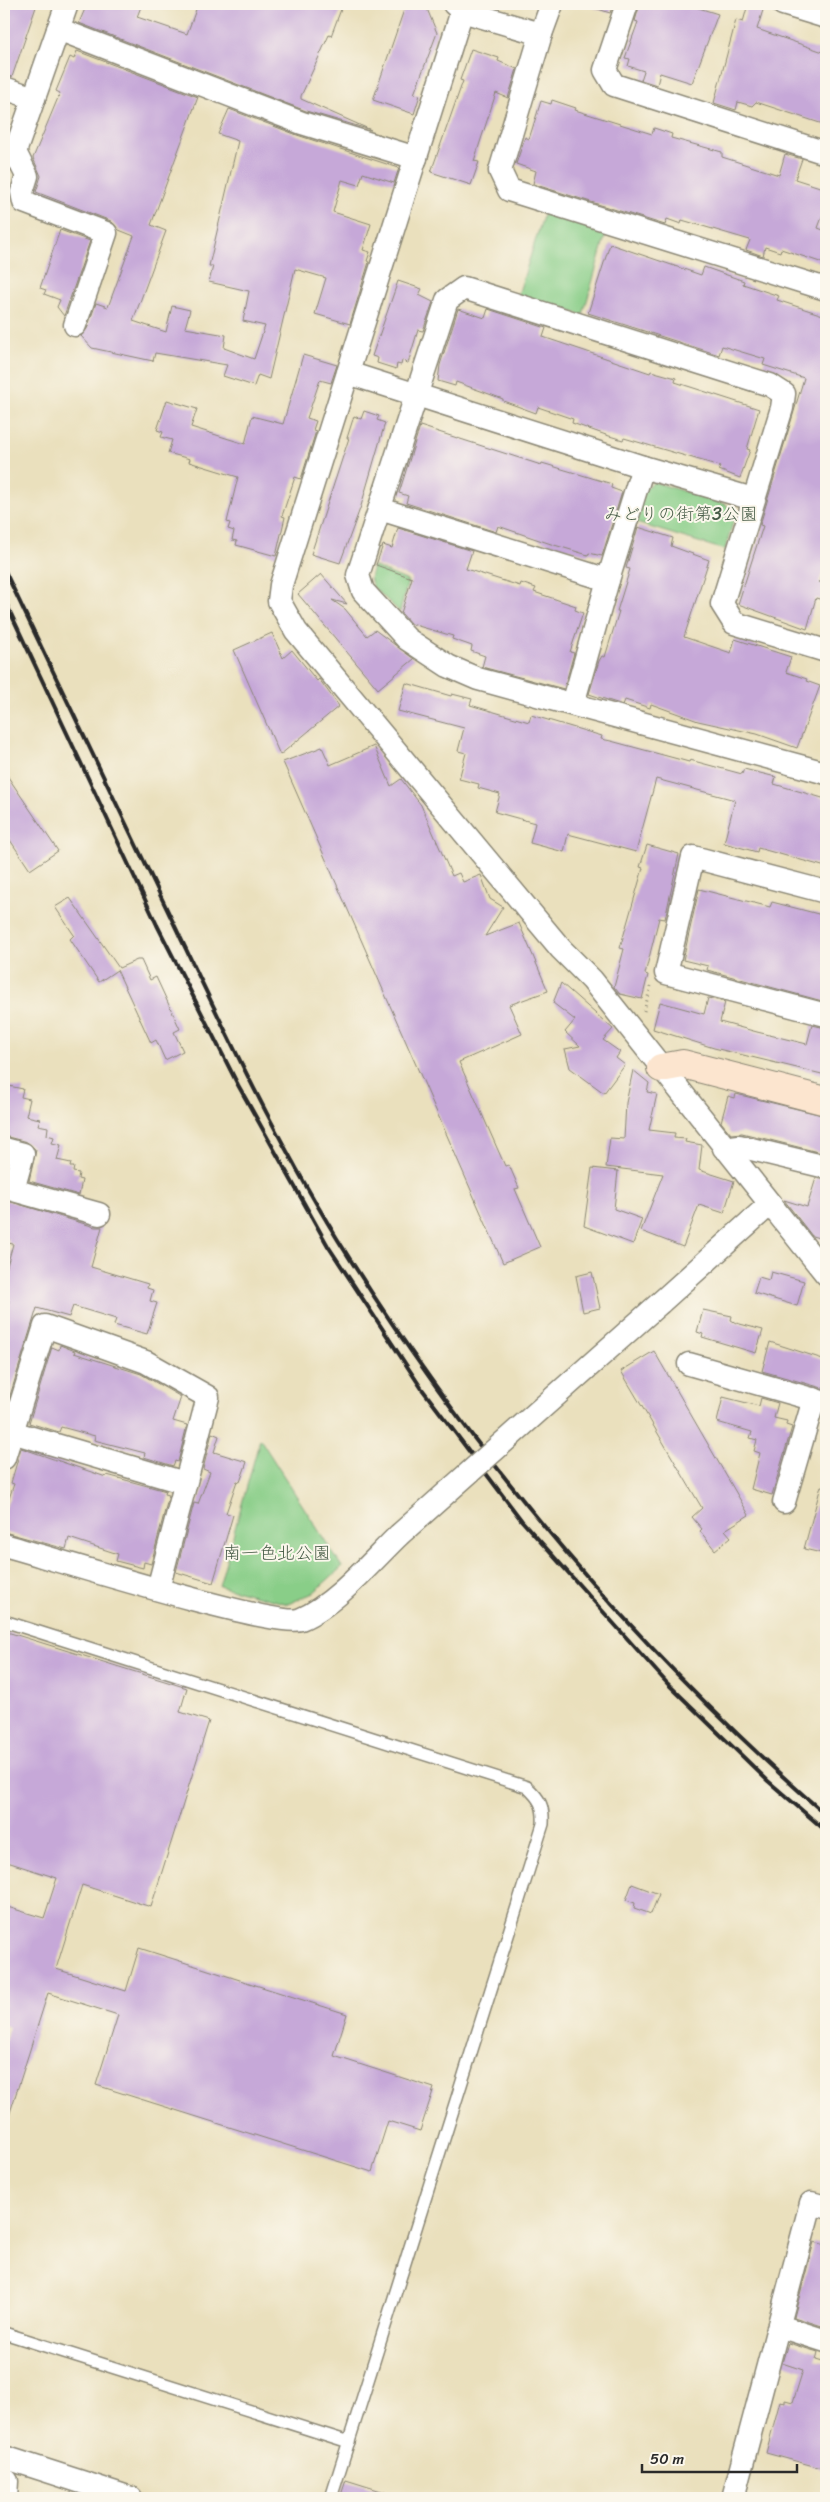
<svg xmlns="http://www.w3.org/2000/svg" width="830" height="2502" font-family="Sriracha,'Klee One',sans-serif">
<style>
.green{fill:#89ce88;stroke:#5a7c5a}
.building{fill:#c6a8d8}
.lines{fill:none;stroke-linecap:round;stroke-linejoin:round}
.lane-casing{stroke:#8a8674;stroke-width:14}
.street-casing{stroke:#8a8674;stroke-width:25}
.secondary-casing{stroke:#8a8674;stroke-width:30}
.path{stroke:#8a8674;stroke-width:3;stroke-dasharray:1 4;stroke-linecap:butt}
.lane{stroke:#fff;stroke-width:11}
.street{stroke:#fff;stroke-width:22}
.secondary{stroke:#fce5cf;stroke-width:28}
.rail{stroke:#2b2b2b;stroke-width:4}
.street-bridge-casing{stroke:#8a8674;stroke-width:25;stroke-linecap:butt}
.street-bridge{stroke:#fff;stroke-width:22}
.labels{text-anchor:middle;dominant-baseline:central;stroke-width:4;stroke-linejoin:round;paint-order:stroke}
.park-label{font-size:18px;fill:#475c47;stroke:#fbf7ec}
</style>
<rect width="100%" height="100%" fill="#fbf7ec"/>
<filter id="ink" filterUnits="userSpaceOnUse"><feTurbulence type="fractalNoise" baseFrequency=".02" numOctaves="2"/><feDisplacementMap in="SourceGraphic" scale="10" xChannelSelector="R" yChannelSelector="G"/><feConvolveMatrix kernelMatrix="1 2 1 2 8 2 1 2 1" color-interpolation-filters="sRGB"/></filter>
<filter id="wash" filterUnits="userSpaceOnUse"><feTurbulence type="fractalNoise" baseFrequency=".0096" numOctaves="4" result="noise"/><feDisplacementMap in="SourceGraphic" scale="20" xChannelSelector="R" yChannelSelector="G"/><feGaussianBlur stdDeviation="1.12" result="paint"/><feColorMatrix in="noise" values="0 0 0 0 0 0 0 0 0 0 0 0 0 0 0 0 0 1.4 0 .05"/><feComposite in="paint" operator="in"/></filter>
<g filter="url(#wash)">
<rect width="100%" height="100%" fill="#eae0bd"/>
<!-- green -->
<g class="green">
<polygon points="546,207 608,226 583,315 518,295"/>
<polygon points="654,482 727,505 734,519 725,550 633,522 642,491"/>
<polygon points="373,566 408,581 400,612 373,587 370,578"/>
<polygon points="260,1439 342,1567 313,1593 288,1604 219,1586"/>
</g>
<g id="blocks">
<!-- building -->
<g class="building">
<polygon points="4,4 37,4 12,77 4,75"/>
<polygon points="87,4 142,4 137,17 187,34 198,4 343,4 331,36 329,35 301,96 301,99 371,130 306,111 79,23"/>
<polygon points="406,4 425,4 437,33 414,94 420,95 414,114 373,100"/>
<polygon points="593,4 613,4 610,13 592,7"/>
<polygon points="640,4 686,4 718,14 692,83 660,73 657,85 641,80 644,71 628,66 630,59 625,58 638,22 635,21"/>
<polygon points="748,4 765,4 757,29 826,53 826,125 756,102 752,106 738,102 736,110 714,103 736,20 743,22"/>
<polygon points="471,49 499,58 498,61 517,69 508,98 496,93 474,161 479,162 471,185 431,172 463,81 460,80"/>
<polygon points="77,51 198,97 151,225 166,231 133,321 166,332 172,306 190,310 185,328 226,335 224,348 254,359 265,326 243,321 249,291 209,282 213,266 209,266 238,141 218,134 229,109 297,135 399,168 394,183 363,173 359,185 342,180 333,212 371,224 363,250 370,252 367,261 369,262 350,324 315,314 326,278 295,269 269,379 258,375 254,386 223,376 227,365 155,353 153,361 92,348 81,336 87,329 96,303 108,307 134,236 119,230 111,221 36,192 41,176 33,158 60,93 56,91 70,57 74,59"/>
<polygon points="552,100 576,108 575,110 652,134 654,128 672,134 671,138 722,152 722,157 779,175 785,154 802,159 795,179 826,189 826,206 818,228 826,231 826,264 781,249 780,252 765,247 763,256 746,250 750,240 682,220 681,224 667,219 665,225 533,184 536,171 516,164 525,137 529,139 541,101 551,104"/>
<polygon points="60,230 90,241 64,316 57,307 60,300 44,294 46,290 40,288"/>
<polygon points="610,244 701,275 704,267 744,281 743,284 779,296 777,300 826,316 826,563 819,582 826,584 826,601 816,598 807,629 738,604 763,526 760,525 804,378 763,365 765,359 722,346 719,355 588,313"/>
<polygon points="398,281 422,289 419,295 433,302 423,331 418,330 408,363 402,361 401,365 397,364 396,369 377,363 378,358 372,356"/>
<polygon points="458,309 485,318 488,309 546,328 543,337 650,373 651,371 676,378 675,382 759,409 747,449 750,450 740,478 719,470 720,466 624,438 623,440 606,435 572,423 573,419 538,407 536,413 503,401 503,399 456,382 455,386 438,381 440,365"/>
<polygon points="303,355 337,365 331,383 320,380 307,418 316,421 313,430 316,431 301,479 295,477 282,516 285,517 276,556 236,545 237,541 232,540 234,531 228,529 230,523 227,522 238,477 189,462 190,459 168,453 172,440 161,437 163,432 157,430 167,400 197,409 191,427 245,444 252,416 283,424"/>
<polygon points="364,411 379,416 377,420 385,423 361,506 340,563 311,554 349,438 347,438 354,416 361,419"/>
<polygon points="420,426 541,465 542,463 612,484 611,488 622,492 602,556 589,553 588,555 551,544 498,526 496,532 406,503 408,496 399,493"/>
<polygon points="638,527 673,538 671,546 709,560 684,637 731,653 735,639 791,657 786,672 807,679 806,681 820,686 797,748 757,734 698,721 651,704 650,708 625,700 623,705 589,694 599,661 602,656 605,657 619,611 617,611 630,569 626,568"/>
<polygon points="398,528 472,551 466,569 520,586 521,583 536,588 534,592 576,606 575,610 583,613 570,652 574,653 564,689 482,667 485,656 471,651 472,646 452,639 453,636 411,624 401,613 412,578 376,565 383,545 392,548"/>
<polygon points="321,574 347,604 332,600 345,609 367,636 375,630 414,659 378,689 298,594"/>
<polygon points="272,633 283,658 292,650 317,681 319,679 339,706 280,755 234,650"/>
<polygon points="406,683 451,696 452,694 472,699 470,705 529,722 531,715 602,736 601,739 611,741 689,762 690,760 742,774 744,769 776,777 774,784 826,799 826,867 758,848 757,852 724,843 735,800 656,779 636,852 568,834 564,852 530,843 535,823 495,812 500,794 478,788 479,784 459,779 466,753 458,751 464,728 398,711"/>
<polygon points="374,746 391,786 401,779 421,805 452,876 459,873 463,882 481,875 490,899 503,907 485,936 519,923 548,991 509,1005 522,1034 459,1062 505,1166 509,1165 519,1188 515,1189 540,1247 503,1263 283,762 322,747 330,765"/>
<polygon points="4,771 58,851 30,870 4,831"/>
<polygon points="647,845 679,854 665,919 659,918 645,974 648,975 642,999 620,994 614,987 624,949 620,948 643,868 640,867"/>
<polygon points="699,889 770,907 772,902 826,916 826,1002 707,970 708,966 683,960"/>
<polygon points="70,898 119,968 137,960 141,960 150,980 156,977 180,1029 174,1032 183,1051 165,1060 156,1040 151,1043 117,970 99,982 70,939 74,935 55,907"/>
<polygon points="561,983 613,1029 603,1040 620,1052 616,1058 625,1065 604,1093 570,1068 565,1049 580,1046 565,1032 575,1020 553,1003"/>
<polygon points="708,998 725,1002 720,1022 757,1032 807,1044 812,1025 826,1028 826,1075 714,1048 653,1029 660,1002 704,1014"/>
<polygon points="633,1070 649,1083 647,1092 657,1094 649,1130 675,1133 674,1138 686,1139 685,1142 702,1145 699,1170 734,1181 724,1213 699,1205 683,1247 641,1231 663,1174 606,1167 610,1138 624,1139 626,1103"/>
<polygon points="4,1085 23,1089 21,1097 30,1099 26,1116 40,1119 38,1125 48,1127 47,1135 54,1137 52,1143 61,1145 57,1160 71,1163 70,1167 74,1167 73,1172 79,1173 78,1179 82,1180 79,1195 29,1181 36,1150 27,1142 4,1136"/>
<polygon points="736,1094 826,1116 826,1154 742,1133 731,1134 721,1122 728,1096 735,1098"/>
<polygon points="592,1168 618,1171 614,1209 642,1219 633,1244 584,1226"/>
<polygon points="816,1178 826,1180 826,1240 812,1236 784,1200 807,1207"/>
<polygon points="5,1200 95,1227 102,1227 91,1267 148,1284 147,1288 153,1290 150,1301 157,1303 147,1334 114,1325 116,1319 73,1306 69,1317 37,1308 4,1415 4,1319 9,1301 4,1299 4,1277 13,1244 8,1243 9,1239 4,1238"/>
<polygon points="592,1272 600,1308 583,1312 576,1276"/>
<polygon points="771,1272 804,1281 797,1306 754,1293 759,1277 769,1280"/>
<polygon points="703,1310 732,1316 731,1320 736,1323 763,1330 756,1353 702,1337 703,1334 697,1332"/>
<polygon points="770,1342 826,1360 826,1389 762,1371"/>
<polygon points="60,1345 75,1351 74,1353 141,1374 181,1397 173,1421 187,1425 178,1462 175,1461 173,1466 144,1457 145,1453 94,1440 95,1436 61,1427 59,1432 29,1423 52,1347 59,1350"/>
<polygon points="654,1351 749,1515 725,1530 731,1537 715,1550 700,1531 702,1529 692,1517 702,1508 621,1371"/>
<polygon points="723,1397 759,1406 761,1398 778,1403 774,1418 787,1421 786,1425 792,1427 772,1495 751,1489 760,1453 754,1451 757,1440 750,1438 752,1432 717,1422"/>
<polygon points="212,1433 219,1436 214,1452 247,1462 240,1482 237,1481 226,1513 233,1515 213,1583 176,1572 194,1503 198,1504 210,1472 203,1469"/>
<polygon points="21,1448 106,1477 107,1475 166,1491 165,1494 169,1495 151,1564 144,1562 143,1568 116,1561 118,1554 69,1538 66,1549 4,1532 4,1513 14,1484 11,1483"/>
<polygon points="821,1486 826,1487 826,1554 804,1549"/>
<polygon points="4,1631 187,1688 180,1712 209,1721 151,1907 82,1885 56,1969 126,1991 139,1948 347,2014 334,2056 434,2088 420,2131 388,2121 372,2172 96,2085 118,2015 48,1993 7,2122 4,2121 4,2045 9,2027 4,2025 4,1906 44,1918 57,1878 4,1861"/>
<polygon points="632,1884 659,1894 651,1914 634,1908 635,1903 626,1900"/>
<polygon points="814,2242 826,2245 825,2327 794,2317"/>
<polygon points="788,2343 818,2352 816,2360 826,2363 826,2449 821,2468 766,2453 780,2401 785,2403 785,2400 793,2402 803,2370 782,2363"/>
<polygon points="346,2480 391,2494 390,2498 340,2498"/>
</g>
</g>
</g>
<g filter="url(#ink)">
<use href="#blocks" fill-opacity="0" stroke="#8a8674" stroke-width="1"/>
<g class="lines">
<defs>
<g id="lane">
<path d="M4,1621l523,166c13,12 17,19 16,37l-212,674"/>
<polyline points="4,2333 349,2442"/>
</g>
<g id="street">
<polyline points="454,4 462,11 281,585 279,601 296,631 561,949 592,980 826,1274"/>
<polyline points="627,4 605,70 614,85 826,153"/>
<polyline points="783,4 826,17"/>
<polyline points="462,11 541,34 500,171 509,190 826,289"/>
<polyline points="58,29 302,123 416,158"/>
<polyline points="541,34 552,4"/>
<polyline points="4,88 34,98 67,4"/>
<polyline points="34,98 15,152 27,176 22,192 24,202 106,233 75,325"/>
<polyline points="348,373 643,467 753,499"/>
<polyline points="380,509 608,580"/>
<polyline points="826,651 734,623 722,604 782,408 784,394 770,385 464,288 447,300 358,575 363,591 407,639 448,666 478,679 826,773"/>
<polyline points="573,704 608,580 643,467"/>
<polyline points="826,892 693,857 666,973 826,1015"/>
<polyline points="724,1148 739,1146 826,1167"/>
<polyline points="4,1149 23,1154 13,1190 99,1214"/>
<polyline points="660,1303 770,1204"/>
<polyline points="689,1364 826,1403"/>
<polyline points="12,1432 185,1483"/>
<polyline points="4,1458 45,1326 146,1362 208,1397 158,1589"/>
<polyline points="784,1502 814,1399"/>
<path d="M4,1545c40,11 274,84 297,74 34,-14 71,-58 98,-84"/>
<polyline points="779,2326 826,2341"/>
<polyline points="4,2457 131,2498"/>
<polyline points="6,2498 7,2481"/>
<polyline points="733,2498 811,2203 826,2207"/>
</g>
<polyline id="secondary" points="661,1068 683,1064 826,1101"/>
</defs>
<!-- lane casing -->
<use href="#lane" class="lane-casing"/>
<!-- street casing -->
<use href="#street" class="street-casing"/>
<!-- secondary casing -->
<use href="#secondary" class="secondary-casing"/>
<!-- path -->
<polyline class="path" points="644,1011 651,986"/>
<!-- lane -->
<use href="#lane" class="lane"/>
<!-- street -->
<use href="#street" class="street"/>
<!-- secondary -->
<use href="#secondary" class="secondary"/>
<!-- rail -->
<g class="rail">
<path d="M4,569c57,118 113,237 170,355 51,107 102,215 164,316 133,214 298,409 488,575"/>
<polyline points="4,599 157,925 238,1085 328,1246 422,1389 522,1521 667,1683 768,1781 826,1831"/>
</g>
<defs>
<polyline id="street-bridge" points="399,1535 660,1303"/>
</defs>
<!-- street-bridge casing -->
<use href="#street-bridge" class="street-bridge-casing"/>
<!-- street-bridge -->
<use href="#street-bridge" class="street-bridge"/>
</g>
</g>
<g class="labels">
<!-- park labels -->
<g class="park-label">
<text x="681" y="514">みどりの街第3公園</text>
<text x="277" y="1553">南一色北公園</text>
</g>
</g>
<!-- margin -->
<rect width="830" height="2502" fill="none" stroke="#fbf7ec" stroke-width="20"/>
<!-- scale -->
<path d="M642 2464v8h155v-8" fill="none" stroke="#2b2b2b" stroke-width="2.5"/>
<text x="650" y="2464" font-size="15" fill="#2b2b2b" stroke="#fbf7ec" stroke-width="4" paint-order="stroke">50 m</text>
</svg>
